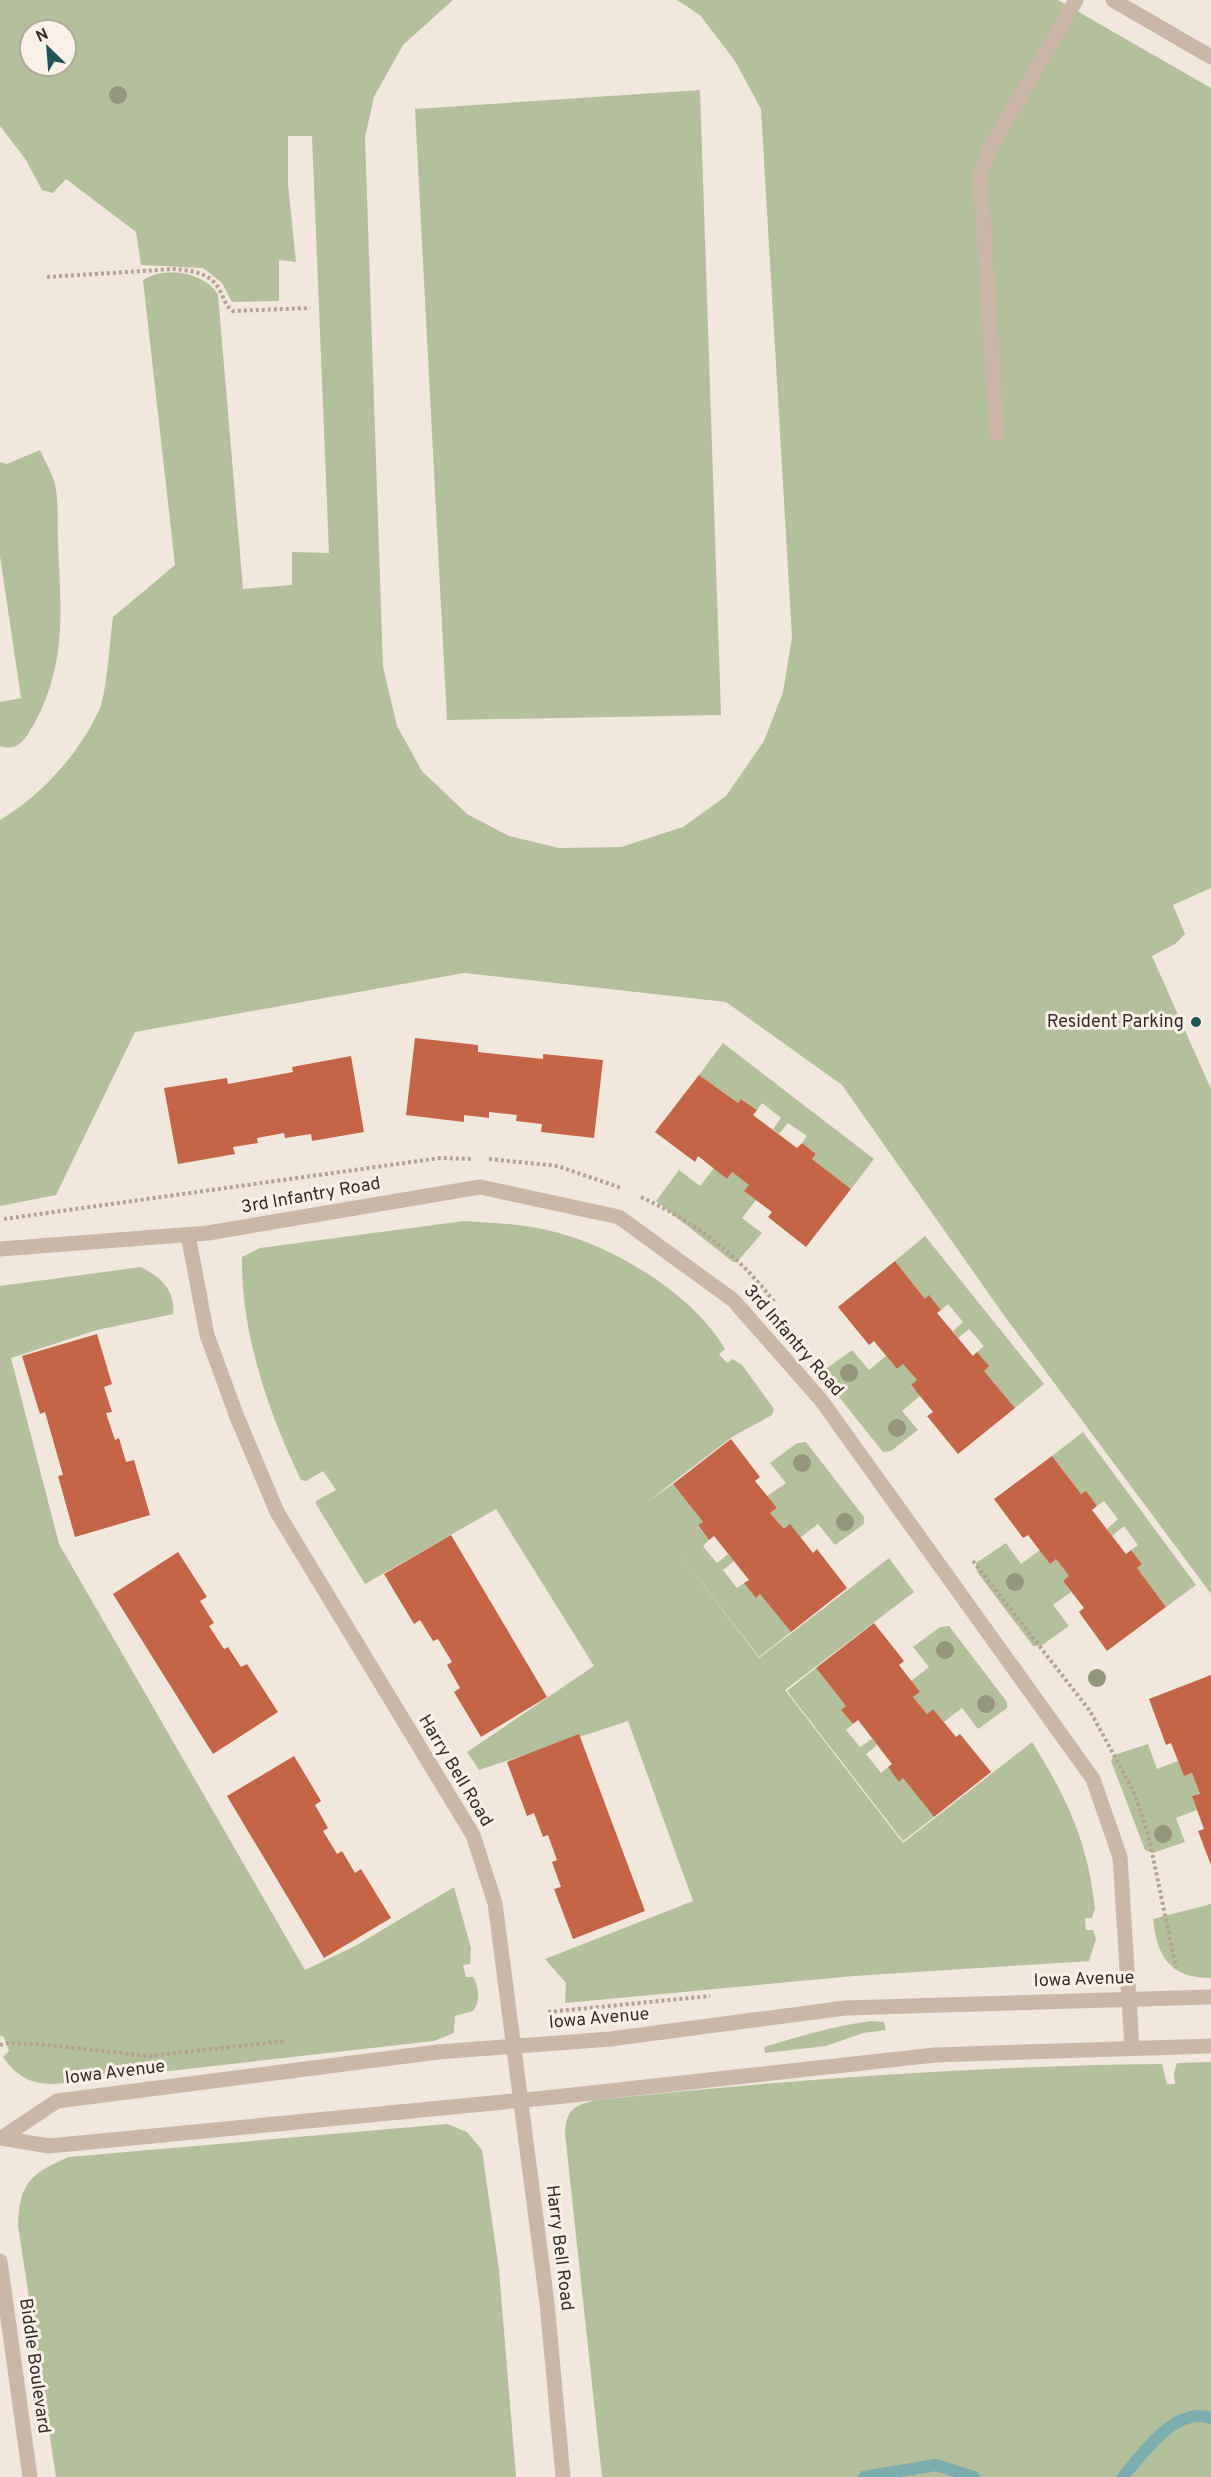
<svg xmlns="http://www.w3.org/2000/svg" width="1211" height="2477" font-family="Overpass,sans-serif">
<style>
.green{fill:#b4c09c;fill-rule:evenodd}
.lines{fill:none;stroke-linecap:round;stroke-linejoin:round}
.stream{stroke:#7bacae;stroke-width:12}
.building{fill:#c46548}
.path{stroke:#b5a192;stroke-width:4;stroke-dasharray:3 3;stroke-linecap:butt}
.service{stroke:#cab7a8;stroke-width:15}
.minor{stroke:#cab7a8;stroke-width:15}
.tertiary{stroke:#cab7a8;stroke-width:15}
.tree{fill:#93967b}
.poi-dot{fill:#1e5457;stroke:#f9f1e8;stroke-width:2}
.labels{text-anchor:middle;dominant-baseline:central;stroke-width:6;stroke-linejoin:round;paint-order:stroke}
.poi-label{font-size:18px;fill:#362d28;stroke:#f9f1e8;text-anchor:end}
.street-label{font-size:18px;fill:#362d28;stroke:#f9f1e8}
</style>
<rect width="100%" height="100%" fill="#f2e7dc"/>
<!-- green -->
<g class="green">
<path d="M0,0h453l-50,45 -29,52 -9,40 18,530 14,59 25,45 45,43 42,22 50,12 62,-1 62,-20 43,-31 38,-55 19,-49 9,-55 -31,-528 -26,-48 -35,-46 -23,-15h381l153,88v800l-38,17 12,29 -10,10 -23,12 59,133v505l-208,-280 -161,-229 -116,-83 -262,-29 -329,59 -79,163 -56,11v-386c42,-25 80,-67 100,-112 7,-18 10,-69 13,-91l62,-52 -32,-285c21,-14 63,-8 75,15l25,294 49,-4v-33l37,1 -17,-417h-24v48l8,78 -17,-2v41l-47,1 -10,-19 -19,-15 -62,-3 -5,-33 -70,-53 -13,14 -11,-3 -16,-30 -26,-34zM30,30h36v36h-36z"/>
<polygon points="700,90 721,715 447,720 415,109"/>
<path d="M40,450c5,11 12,23 15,34 4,19 2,41 3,60 3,66 9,120 -24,180 -9,15 -15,28 -34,22v-44l21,-4 -21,-142v-94l7,2z"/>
<polygon points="723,1043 874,1159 851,1189 812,1159 816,1154 802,1143 807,1136 788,1123 779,1134 773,1129 781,1118 762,1103 757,1110 742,1099 738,1103 699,1075"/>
<polygon points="714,1168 727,1179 732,1172 749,1185 745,1192 756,1200 742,1218 762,1233 737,1262 733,1262 656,1201 679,1170 700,1186"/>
<path d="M464,1221c31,2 62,3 91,11 60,15 139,63 170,117l-6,5 8,9 6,-4 9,6 32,44 -2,6 -40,22 -85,65 26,-18 30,38 -5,4 11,14 -6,6 14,17 11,-9 6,7 -11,9 14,18 7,-5 12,14 4,-3 31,38 -32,25 -91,-118 91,119 130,-100 25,34 -129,98 118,153 129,-101c35,56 56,100 63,167l-3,9h-7l1,12h7l3,9 -7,22 -235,15 -289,27 1,-20 -21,-24 148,-58 -65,-180 -149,49 -12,-18 127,-86 -98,-157 -131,75 -49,-80v-3l20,-11 -13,-19 -17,10 -5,-1c-33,-68 -60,-147 -59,-223l18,-9z"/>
<polygon points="925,1236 1044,1384 1015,1408 984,1371 977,1352 984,1346 969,1329 958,1338 953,1331 963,1322 948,1304 941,1310 930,1296 925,1299 895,1261"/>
<path d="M141,1267c19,10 35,23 32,47l-76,16 -86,28 48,186 246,426 52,-25 97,-58 17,61 -1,16 -7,1 3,12h7c6,10 8,24 0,34l-18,5 -1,17 -20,8 -380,43c-23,0 -37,-7 -51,-27l6,-6 -5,-14 -4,-1v-750z"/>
<polygon points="852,1350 869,1370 886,1356 897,1369 903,1364 917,1380 911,1386 920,1396 902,1411 918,1430 891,1451 883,1452 823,1377 823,1371"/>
<polygon points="1083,1432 1196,1585 1166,1607 1137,1568 1142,1564 1131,1550 1138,1545 1124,1526 1112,1536 1107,1529 1118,1519 1104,1501 1097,1506 1081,1494 1052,1456"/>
<polygon points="806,1442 864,1517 864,1524 835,1545 818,1524 800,1538 784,1529 770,1513 777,1508 767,1496 786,1483 770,1463 797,1443"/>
<polygon points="1006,1543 1021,1564 1040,1550 1050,1564 1056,1559 1069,1576 1063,1581 1071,1592 1053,1605 1069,1626 1041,1646 1033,1646 977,1572 976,1563"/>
<polygon points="949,1626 1007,1702 1007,1708 978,1729 962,1708 944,1722 933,1709 927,1714 913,1697 920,1692 911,1681 929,1667 913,1647 940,1627"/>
<polygon points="816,1668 846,1706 841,1710 853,1724 846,1730 860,1747 872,1739 877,1745 866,1754 881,1773 888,1767 899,1781 903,1778 934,1817 903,1841 787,1691"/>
<polygon points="1148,1744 1157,1769 1178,1761 1184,1776 1192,1773 1200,1794 1192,1796 1197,1810 1176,1818 1185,1842 1153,1853 1145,1850 1111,1761 1114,1755"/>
<path d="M1211,1904v74c-41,0 -54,-21 -58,-59z"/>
<path d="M871,2021l13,1 2,8 -23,3 -37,13 -61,7 -1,-6c36,-11 70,-21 107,-26z"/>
<path d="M1211,2062v415h-609l-37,-344c2,-24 8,-27 31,-33 188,-20 377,-34 566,-36l5,20h8l-1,-11 3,-10z"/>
<path d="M447,2124l20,8 15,18 17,120 17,207h-460l-38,-252c1,-42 13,-52 51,-68z"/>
</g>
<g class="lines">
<!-- stream -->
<g class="stream">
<polyline points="864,2477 936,2465 974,2477"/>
<path d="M1123,2477c20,-24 52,-71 88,-59"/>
</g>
</g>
<!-- building -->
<g class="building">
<polygon points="415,1038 478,1045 478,1052 543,1059 543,1054 603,1060 594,1138 541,1132 542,1124 516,1121 517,1115 489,1112 489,1118 464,1115 464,1122 406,1115"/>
<polygon points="351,1056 364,1132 312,1141 311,1134 285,1138 284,1133 257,1138 258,1143 233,1147 235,1154 178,1164 164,1088 227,1078 228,1084 293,1072 292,1067"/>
<polygon points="699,1075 738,1103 741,1099 757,1110 753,1115 797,1148 802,1143 816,1154 812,1159 851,1189 806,1247 768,1217 772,1212 744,1191 749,1185 732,1172 727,1179 698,1156 695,1162 655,1132"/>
<polygon points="895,1261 925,1299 929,1295 941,1310 937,1313 973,1356 977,1352 989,1366 984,1371 1015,1408 958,1454 927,1416 933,1412 911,1385 917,1380 903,1364 897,1369 874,1341 869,1345 838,1307"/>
<polygon points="97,1334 112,1384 104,1387 112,1412 106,1413 115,1440 119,1438 126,1462 134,1460 150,1515 75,1537 58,1476 63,1475 45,1412 40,1414 22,1356"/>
<polygon points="731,1439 760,1477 755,1481 777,1508 770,1513 784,1529 790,1524 813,1553 817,1549 847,1588 791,1632 760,1594 756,1598 744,1583 749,1580 714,1536 709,1540 698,1525 703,1522 673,1484"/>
<polygon points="1052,1456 1081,1494 1086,1491 1097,1506 1092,1510 1126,1554 1131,1550 1142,1564 1137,1568 1166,1607 1107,1651 1079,1612 1084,1608 1063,1581 1069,1576 1056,1559 1050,1564 1028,1535 1023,1538 994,1499"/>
<polygon points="451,1535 547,1697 481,1737 454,1692 460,1688 447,1665 452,1662 438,1639 433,1641 420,1620 414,1624 384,1574"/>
<polygon points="178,1552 207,1597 200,1601 214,1623 209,1626 224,1649 228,1647 241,1667 247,1664 278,1712 213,1754 113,1594"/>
<polygon points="874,1623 904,1661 899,1665 920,1692 913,1697 927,1714 933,1709 956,1737 960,1734 991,1772 934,1817 903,1778 899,1782 888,1767 892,1764 858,1720 853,1724 841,1710 846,1706 816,1668"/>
<polygon points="1211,1675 1211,1865 1198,1831 1204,1829 1192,1796 1200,1794 1192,1773 1184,1776 1171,1743 1166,1745 1149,1699"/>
<polygon points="579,1734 645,1911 573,1939 554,1889 561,1887 552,1862 557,1860 548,1835 543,1837 534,1813 527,1816 507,1762"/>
<polygon points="294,1756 321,1801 315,1805 328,1828 323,1831 337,1854 342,1851 355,1873 361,1869 391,1918 324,1958 227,1796"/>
</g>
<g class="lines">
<!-- path -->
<g class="path">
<path d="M47,277l127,-8c18,2 37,3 46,22 5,8 5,15 13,20l77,-3"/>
<polyline points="489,1159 558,1166 621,1188"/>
<path d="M641,1197c55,26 97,57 134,106"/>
<polyline points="4,1219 440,1158 472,1159"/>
<polyline points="973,1561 1090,1711 1134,1792 1148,1833 1176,1968"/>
<polyline points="548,2012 710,1996"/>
<polyline points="0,2045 8,2043 37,2044 149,2056 285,2041"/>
</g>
<!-- service -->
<polyline class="service" points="997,434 980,175 989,150 1076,0"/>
<!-- minor -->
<g class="minor">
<polyline points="188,1235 207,1335 237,1417 277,1512 473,1835 495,1903 547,2303 563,2477"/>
<polyline points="0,1249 208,1233 480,1187 619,1217 733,1300 821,1400 1093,1779 1120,1857 1132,2048"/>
<polyline points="0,2261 30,2477"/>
</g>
<!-- tertiary -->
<g class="tertiary">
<polyline points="1113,0 1211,57"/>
<polyline points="3,2137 57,2101 438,2052 610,2039 845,2008 1211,1997"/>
<polyline points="0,2138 49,2146 555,2097 935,2055 1211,2046"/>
</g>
</g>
<!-- trees -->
<g class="tree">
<circle cx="118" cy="95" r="9"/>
<circle cx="849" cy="1373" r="9"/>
<circle cx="897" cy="1428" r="9"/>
<circle cx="802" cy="1463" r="9"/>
<circle cx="845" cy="1522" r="9"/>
<circle cx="1015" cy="1582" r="9"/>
<circle cx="945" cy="1650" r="9"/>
<circle cx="1097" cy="1678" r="9"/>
<circle cx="986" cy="1704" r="9"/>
<circle cx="1163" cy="1834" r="9"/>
</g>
<!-- markers -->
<circle class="poi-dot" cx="1196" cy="1022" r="6"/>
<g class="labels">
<!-- poi labels -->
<g class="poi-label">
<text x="1184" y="1022">Resident Parking</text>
</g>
<!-- street labels -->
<g class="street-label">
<text transform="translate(311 1196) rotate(-10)">3rd Infantry Road</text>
<text transform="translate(793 1341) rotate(49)">3rd Infantry Road</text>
<text transform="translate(455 1771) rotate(59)">Harry Bell Road</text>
<text transform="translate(1084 1980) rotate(-2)">Iowa Avenue</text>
<text transform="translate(599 2019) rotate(-5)">Iowa Avenue</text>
<text transform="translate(115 2073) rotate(-7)">Iowa Avenue</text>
<text transform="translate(559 2248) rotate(83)">Harry Bell Road</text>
<text transform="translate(34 2366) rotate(82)">Biddle Boulevard</text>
</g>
</g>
<!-- north arrow -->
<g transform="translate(48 48) rotate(335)"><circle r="28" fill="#f9f1e8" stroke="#aba39b" stroke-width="1.5"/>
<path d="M0-4.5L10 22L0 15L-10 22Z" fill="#1e5457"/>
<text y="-9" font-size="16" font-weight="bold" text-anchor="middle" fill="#362d28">N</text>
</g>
</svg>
